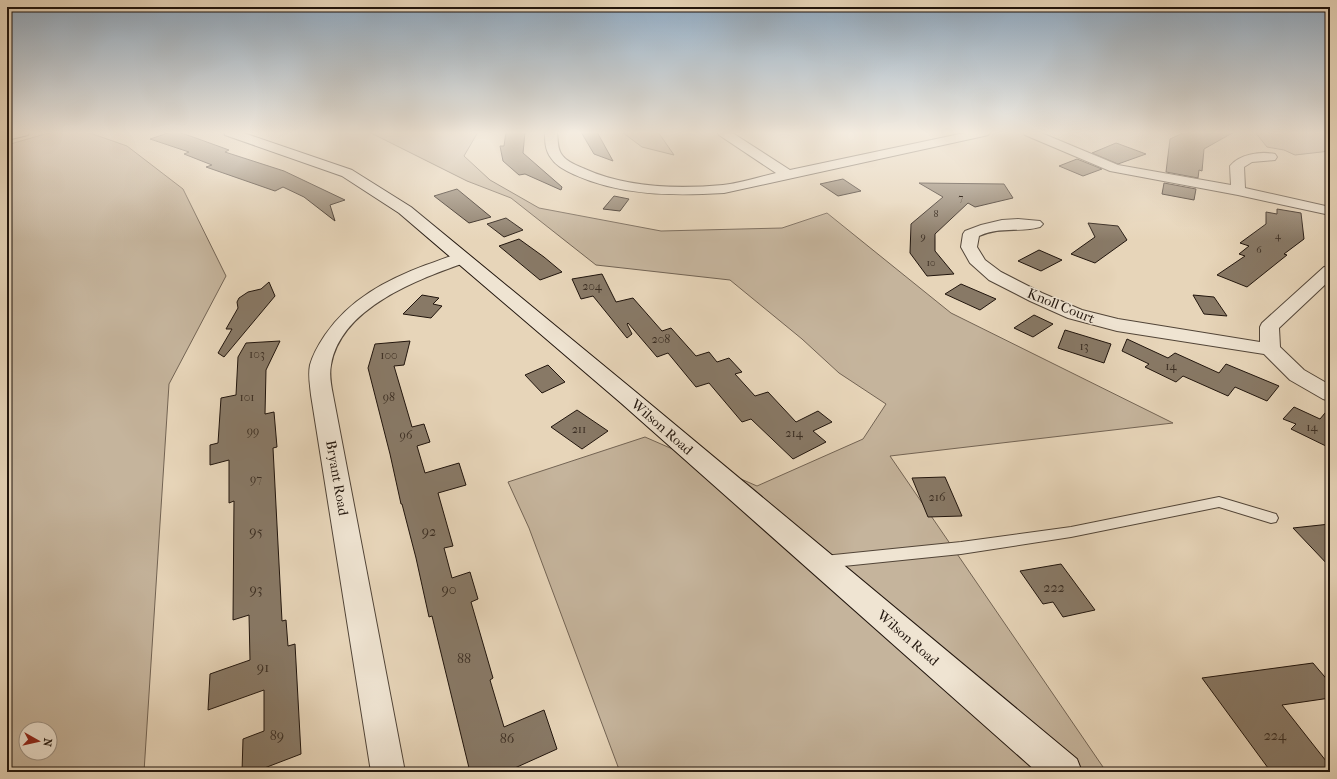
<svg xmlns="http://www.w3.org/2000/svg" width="1337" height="779" font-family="'IM FELL French Canon',serif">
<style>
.green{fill:#c5b49c;stroke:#736454;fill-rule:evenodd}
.building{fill:#887966;stroke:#21150d}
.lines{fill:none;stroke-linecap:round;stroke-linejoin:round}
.lane-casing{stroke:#524538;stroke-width:2}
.street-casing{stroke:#524538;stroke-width:2}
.secondary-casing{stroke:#21150d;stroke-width:2}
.lane{fill:#efe4d2;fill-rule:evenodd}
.street{fill:#efe4d2;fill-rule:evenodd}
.secondary{fill:#efe4d2;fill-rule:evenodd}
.labels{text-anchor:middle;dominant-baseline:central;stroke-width:3;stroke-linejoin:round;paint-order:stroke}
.far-number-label{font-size:10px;fill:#3b2e23}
.number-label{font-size:12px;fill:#3b2e23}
.street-label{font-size:14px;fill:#21150d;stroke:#efe4d2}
.near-number-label{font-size:14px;fill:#3b2e23}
</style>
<rect width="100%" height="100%" fill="#e7d5b9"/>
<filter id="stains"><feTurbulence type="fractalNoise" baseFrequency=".005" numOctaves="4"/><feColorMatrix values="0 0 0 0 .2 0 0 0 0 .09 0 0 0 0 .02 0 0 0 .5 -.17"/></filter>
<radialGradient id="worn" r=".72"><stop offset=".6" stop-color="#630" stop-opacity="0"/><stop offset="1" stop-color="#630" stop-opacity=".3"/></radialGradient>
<!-- green -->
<g class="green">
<path d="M52,132h35l40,14 56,43 43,87 -57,108 -25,388h-137v-627zM26,729h24v24h-24z"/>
<polygon points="369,132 478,132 464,156 490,180 539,208 661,231 782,228 827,213 951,313 1173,423 890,456 1103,767 1099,772 620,772 529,528 508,482 645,437 757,486 863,439 886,404 839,373 802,339 730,280 596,265 511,198 467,181"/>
<polygon points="622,132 658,132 674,155 642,147"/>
<polygon points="1255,132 1330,132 1330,151 1295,155 1284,150 1267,147"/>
</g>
<!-- building -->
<g class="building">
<polygon points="171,132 178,132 193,137 229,150 225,152 284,171 345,200 330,205 335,221 304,197 283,187 275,191 206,167 212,165 184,154 189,152 150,139"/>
<polygon points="506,132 525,132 523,153 562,187 561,190 525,174 519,175 503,161 500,146 504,146"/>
<polygon points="581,132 597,132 613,161 594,154"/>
<polygon points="1185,132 1234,132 1204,149 1202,171 1199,170 1198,178 1166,172 1170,139"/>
<polygon points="1116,143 1119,144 1146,154 1118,164 1092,153"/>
<polygon points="1077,159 1102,169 1083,176 1059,166"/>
<polygon points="843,179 861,191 838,196 820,184"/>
<polygon points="919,183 1004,184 1013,198 975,207 968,203 935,234 935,251 954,274 927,276 910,253 911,224 943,197"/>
<polygon points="1164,183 1196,189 1194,200 1162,194"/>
<polygon points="457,189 491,217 469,223 434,196"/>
<polygon points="614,196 629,199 620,211 603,209"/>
<polygon points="1277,209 1301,213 1304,239 1284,254 1287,255 1247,287 1217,275 1245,256 1239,254 1249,246 1240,243 1266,224 1266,212 1277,214"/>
<polygon points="506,218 523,230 504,237 487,224"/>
<polygon points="1088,223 1118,226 1127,240 1095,263 1071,254 1095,237"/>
<polygon points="519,239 544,257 562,272 540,280 499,246"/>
<polygon points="1039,250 1062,260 1041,271 1018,261"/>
<polygon points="602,274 616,302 633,298 662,331 671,328 696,356 709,352 717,362 729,358 742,372 735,374 755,396 768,392 796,422 818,411 832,422 813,431 826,442 793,459 751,419 742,422 709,383 696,387 668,353 657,357 628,323 627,324 632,334 627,338 593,296 581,299 572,279"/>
<polygon points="269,282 275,296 224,357 218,353 232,329 226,329 238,308 237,302 239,298 248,292 261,289"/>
<polygon points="961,284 996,299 980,310 945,294"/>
<polygon points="422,295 439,298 433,304 442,306 431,318 403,314"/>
<polygon points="1193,295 1214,297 1227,316 1204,314"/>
<polygon points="1034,315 1053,324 1033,337 1014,328"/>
<polygon points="1065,330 1111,344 1104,363 1058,348"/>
<polygon points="1127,339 1168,358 1175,353 1219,373 1226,364 1279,386 1267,401 1235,387 1228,396 1183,376 1176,382 1145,367 1149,364 1122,351"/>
<polygon points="280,341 266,370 265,414 274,412 277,447 273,448 282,621 286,620 288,646 295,644 301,754 254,772 242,772 243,739 264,731 264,690 208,710 210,674 250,660 249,615 233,620 234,501 229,503 229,460 210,465 210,445 218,443 221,398 236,395 238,357 246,343"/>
<polygon points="410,341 404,365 394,366 412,427 424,424 430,442 417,446 425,473 459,463 466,485 438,493 453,546 444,548 452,578 470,572 478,599 471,602 493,678 490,680 504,727 544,710 557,749 506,772 470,772 432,616 429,617 416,558 402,504 401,504 390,454 368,368 375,344"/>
<polygon points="548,365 565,382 542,393 525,375"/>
<polygon points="1294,407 1320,419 1330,407 1330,448 1291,429 1296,424 1283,419"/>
<polygon points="577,410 608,431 582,449 551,427"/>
<polygon points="945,477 962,516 928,517 912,478"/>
<polygon points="1330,524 1330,567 1293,528"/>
<polygon points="1061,564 1095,610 1063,617 1053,602 1043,604 1020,571"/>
<polygon points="1313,663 1330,683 1330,698 1282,705 1330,766 1330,772 1271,772 1202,678"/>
</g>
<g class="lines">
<defs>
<polygon id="lane" points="1219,497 1276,514 1278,518 1276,522 1271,523 1219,507 1071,537 961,554 824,568 819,566 817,562 819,558 824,556 961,542 1071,527"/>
<g id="street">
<path d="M545,132h12c1,7 0,17 5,23 5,7 16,11 23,14 42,19 93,20 138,16 18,-2 36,-8 53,-12l-57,-38 -2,-3h14l59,38 179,-38h21l-2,3 -4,1 -260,57c-51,3 -103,3 -151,-19 -8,-4 -17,-8 -22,-16 -6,-8 -6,-17 -6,-26z"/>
<path d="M1023,132h16l79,33 113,20 -1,-19c9,-12 31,-15 45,-12l2,3 -2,3 -23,2 -8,5 1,21 85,19v8l-92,-20 -128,-24 -85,-36z"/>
<path d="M1018,219l22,2 3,3 -3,3c-21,6 -39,-1 -61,9l-2,11 8,13 16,12 41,21 40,17 36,9 142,23v-15l2,-4 62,-56 6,-1v14l-51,48 1,19 24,23 26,15v16l-7,-2 -33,-19 -26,-26 -147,-23 -49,-13 -38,-17 -41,-21 -19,-17 -9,-16 2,-13 2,-3 16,-6 21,-5z"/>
<path d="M461,253l6,1 2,4 -2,4c-48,17 -126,45 -136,103 -2,10 0,20 2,30l72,377h-34l-60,-377c-1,-10 -3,-20 -1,-30 3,-11 9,-21 15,-30 25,-36 61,-55 101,-70 12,-4 23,-9 35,-12z"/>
</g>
<g id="secondary">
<polygon points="7,132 29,132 28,135 7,140"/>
<polygon points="224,132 241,132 352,170 411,207 637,393 1077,759 1082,772 1037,772 621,403 399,213 342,176 225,135"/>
</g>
</defs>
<!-- lane casing -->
<use href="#lane" class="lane-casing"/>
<!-- street casing -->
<use href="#street" class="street-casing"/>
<!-- secondary casing -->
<use href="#secondary" class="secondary-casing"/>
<!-- lane -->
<use href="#lane" class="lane"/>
<!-- street -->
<use href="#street" class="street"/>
<!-- secondary -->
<use href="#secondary" class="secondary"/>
</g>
<!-- sky -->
<linearGradient id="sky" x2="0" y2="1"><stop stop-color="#8da7be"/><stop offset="0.55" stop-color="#f4ece0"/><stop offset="1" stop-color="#f4ece0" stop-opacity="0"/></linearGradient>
<rect width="1337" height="241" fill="url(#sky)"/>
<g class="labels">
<!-- far-number labels -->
<g class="far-number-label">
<text x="961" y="198">7</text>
<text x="936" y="214">8</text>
<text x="1278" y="236">4</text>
<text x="923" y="237">9</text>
<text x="1259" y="250">6</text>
<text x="931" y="263">10</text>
</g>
<!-- number labels -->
<g class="number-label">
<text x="592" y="286">204</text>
<text x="661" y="339">208</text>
<text x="1084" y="346">13</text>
<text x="257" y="354">103</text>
<text x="389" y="355">100</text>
<text x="1171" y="366">14</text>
<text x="247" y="397">101</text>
<text x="389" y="397">98</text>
<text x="1312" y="427">14</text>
<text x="579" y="429">211</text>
<text x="253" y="431">99</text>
<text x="794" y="433">214</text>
<text x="406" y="435">96</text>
<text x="256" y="479">97</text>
<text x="937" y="497">216</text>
</g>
<!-- street labels -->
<g class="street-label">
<text transform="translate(1061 306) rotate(22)">Knoll Court</text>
<text transform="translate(662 427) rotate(41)">Wilson Road</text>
<text transform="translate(337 478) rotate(80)">Bryant Road</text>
<text transform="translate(908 638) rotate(41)">Wilson Road</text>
</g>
<!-- near-number labels -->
<g class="near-number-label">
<text x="256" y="531">95</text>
<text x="429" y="531">92</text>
<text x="1054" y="587">222</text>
<text x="256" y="589">93</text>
<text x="449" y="589">90</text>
<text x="464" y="658">88</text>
<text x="263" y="667">91</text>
<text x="277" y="735">89</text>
<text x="1275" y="735">224</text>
<text x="507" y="738">86</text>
</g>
</g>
<!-- margin -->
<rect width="1337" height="779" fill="none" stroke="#e7d5b9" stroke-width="24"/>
<rect x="8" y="8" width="1321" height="763" fill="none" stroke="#21150d" stroke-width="2"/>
<rect x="12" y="12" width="1313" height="755" fill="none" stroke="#21150d"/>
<!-- north arrow -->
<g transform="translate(38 741) rotate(98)"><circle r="19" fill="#efe4d2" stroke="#9d9183"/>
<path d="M0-3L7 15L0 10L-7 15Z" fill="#8f2418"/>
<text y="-6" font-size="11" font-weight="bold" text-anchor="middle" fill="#21150d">N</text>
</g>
<rect width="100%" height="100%" filter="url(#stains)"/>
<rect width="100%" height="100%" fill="url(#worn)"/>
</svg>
